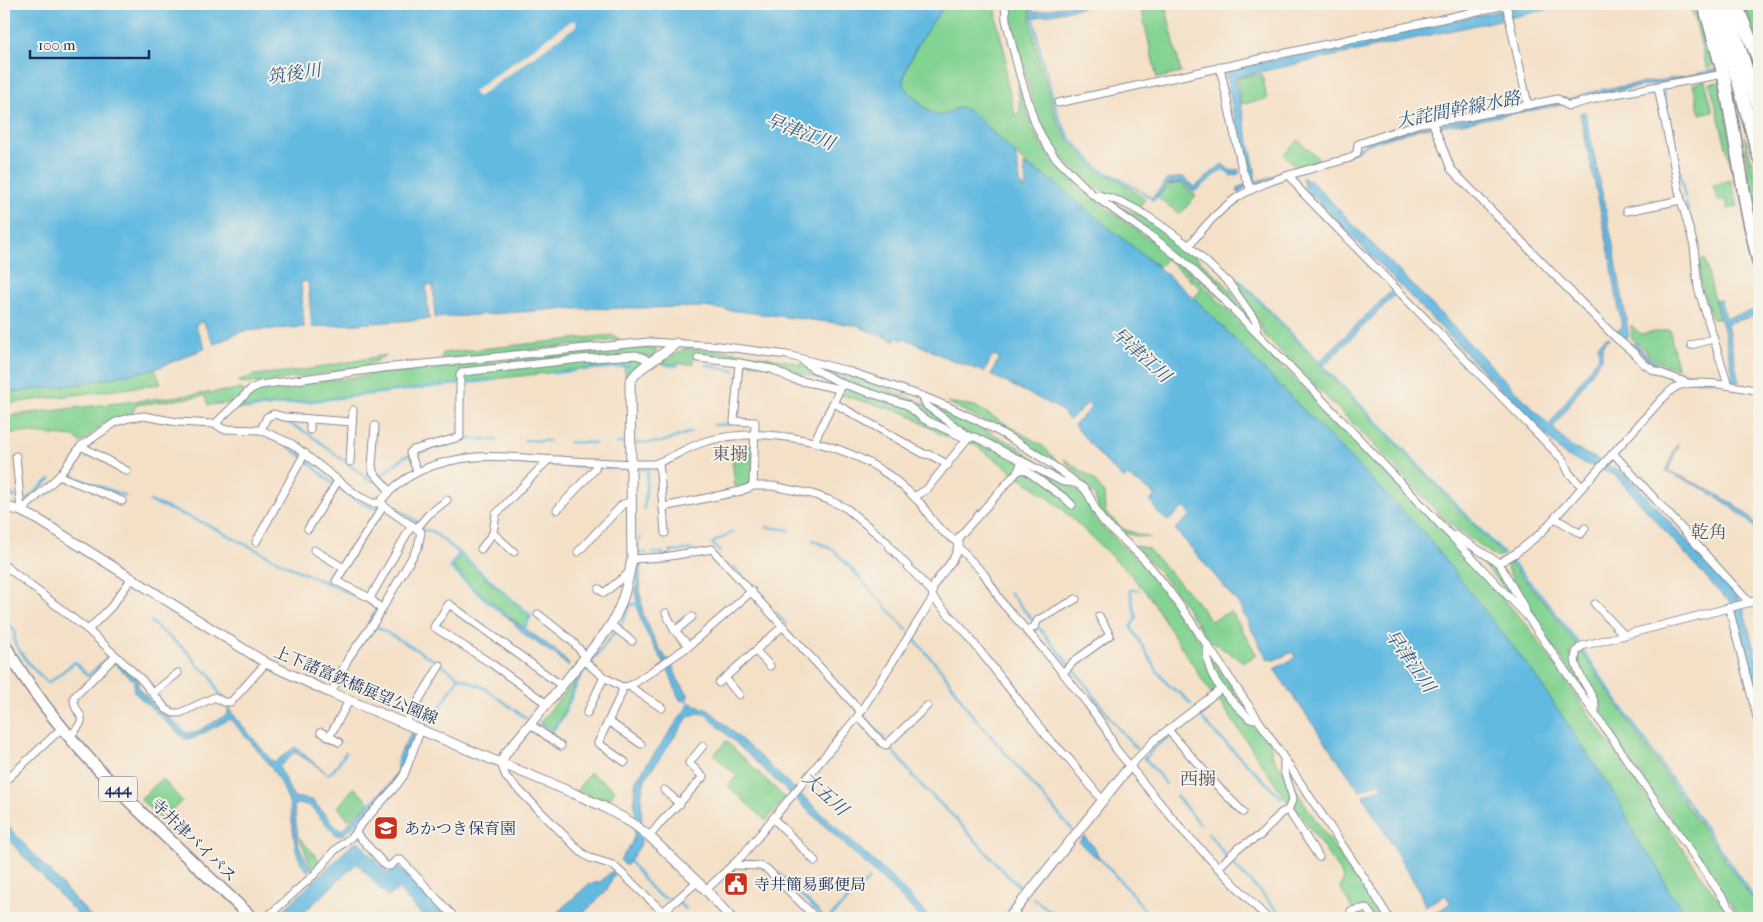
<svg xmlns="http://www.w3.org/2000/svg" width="1763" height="922" font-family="'IM FELL French Canon','Noto Serif JP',serif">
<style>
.green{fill:#83d392;stroke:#4f8178}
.water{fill:#64bae1;stroke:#4074a0}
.pier{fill:#f4e0c7}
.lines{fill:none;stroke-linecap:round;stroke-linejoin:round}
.stream{stroke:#64bae1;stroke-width:2.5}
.minor-casing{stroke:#888892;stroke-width:9}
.tertiary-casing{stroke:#888892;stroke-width:11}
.trunk-casing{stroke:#888892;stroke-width:14}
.motorway-casing{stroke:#888892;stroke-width:15}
.minor{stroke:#fff;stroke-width:7}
.tertiary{stroke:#fff;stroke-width:9}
.trunk{stroke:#fff;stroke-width:11}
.motorway{stroke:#fff;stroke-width:12}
.labels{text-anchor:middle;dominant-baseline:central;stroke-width:4;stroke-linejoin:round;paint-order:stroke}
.shield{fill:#f7f3e8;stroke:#5d6a87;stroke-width:1}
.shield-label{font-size:15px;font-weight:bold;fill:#1b2f5e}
.street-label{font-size:16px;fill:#1b2f5e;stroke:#f7f3e8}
.poi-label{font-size:16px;fill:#1b2f5e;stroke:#f7f3e8;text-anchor:start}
.water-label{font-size:18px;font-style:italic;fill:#315985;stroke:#f7f3e8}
.neighbourhood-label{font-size:18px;fill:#595667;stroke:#f7f3e8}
</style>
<rect width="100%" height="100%" fill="#f7f3e8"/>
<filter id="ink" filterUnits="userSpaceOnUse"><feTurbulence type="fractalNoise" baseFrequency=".02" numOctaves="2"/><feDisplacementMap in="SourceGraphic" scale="10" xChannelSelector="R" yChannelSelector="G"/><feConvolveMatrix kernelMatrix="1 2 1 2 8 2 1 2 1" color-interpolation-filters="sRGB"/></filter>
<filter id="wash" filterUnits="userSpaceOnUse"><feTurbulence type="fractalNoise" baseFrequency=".0096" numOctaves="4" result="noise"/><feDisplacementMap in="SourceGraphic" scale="20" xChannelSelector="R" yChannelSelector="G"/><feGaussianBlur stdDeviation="1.12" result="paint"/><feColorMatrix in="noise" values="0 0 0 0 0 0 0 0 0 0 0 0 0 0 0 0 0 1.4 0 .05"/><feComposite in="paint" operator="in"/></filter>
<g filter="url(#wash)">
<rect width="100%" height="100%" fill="#f4e0c7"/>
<!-- green -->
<g class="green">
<path d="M948,4h48l1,18 9,36 -1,15 10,42 5,-1 -2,-29 15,44 11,20 17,21 31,27 78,58 45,42 215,221 97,107 188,270 18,23h-55l-367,-499 -117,-121 7,-9 -34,-30 -8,8 -129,-99 -59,-56 -18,-4c-4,4 -7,9 -13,8 -12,-1 -29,-23 -37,-31 0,-21 30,-68 45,-81z"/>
<polygon points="1010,4 1030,4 1031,19 1038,57 1057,121 1068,139 1099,172 1117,179 1145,199 1139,208 1092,186 1061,158 1039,126 1010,15"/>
<polygon points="1140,4 1165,4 1181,73 1157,78"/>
<polygon points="1689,4 1698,4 1715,65 1707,69 1696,24"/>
<polygon points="1743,4 1754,4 1759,18 1759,44"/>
<polygon points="1262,74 1267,99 1242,104 1237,78"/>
<polygon points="1705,81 1713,111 1700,114 1693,84"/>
<polygon points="1721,82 1735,169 1733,174 1710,83"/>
<polygon points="1745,136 1759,193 1759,226 1757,225 1749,192"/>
<polygon points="1298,140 1320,160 1296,167 1284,154"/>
<polygon points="1731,180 1738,206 1728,209 1726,200 1718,201 1713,185"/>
<polygon points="1181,183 1196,196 1180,214 1157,197 1169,185"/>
<polygon points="1109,203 1148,218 1196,257 1230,289 1252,324"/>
<polygon points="1705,259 1719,319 1712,319 1701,285 1699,261"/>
<polygon points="1235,277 1503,555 1496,557 1448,523 1366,437 1265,336 1260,325 1232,279"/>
<path d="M1631,325l10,9 29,-4 7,38c-10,-3 -24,-6 -30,-15 -6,-8 -6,-8 -15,-14z"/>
<polygon points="611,335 620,339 596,343 441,359 443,353"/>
<polygon points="205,348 155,369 161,384 4,404 4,383"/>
<polygon points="656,348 656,354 632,369 626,380 624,364 236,409 233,403 208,405 205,396 136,405 132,414 103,425 81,443 74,437 21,432 4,434 4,416 242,389 244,392 376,374 620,349"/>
<polygon points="685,348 737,352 792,362 861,379 968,421 1015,445 1086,497 1098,523 1143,564 1168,595 1269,740 1273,756 1353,876 1365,886 1384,918 1358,918 1340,888 1344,878 1295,806 1287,801 1218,699 1210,692 1149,596 1131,575 1059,506 1013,472 973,444 942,435 905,413 841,395 849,382 837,378 833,382 769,365 693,356 693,364 660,364"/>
<polygon points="386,355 365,367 259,383 238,382 254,375 305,370"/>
<polygon points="947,402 975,406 1043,446 1066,471 1029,445"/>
<polygon points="753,444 752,485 735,487 731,447"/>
<polygon points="1064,459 1092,478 1104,493 1105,512 1123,529 1150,538 1120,533 1101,516 1095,496"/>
<polygon points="1462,542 1495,565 1518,602"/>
<polygon points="1134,546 1147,548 1194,598 1211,621 1231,611 1257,655 1244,662 1207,639 1176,592 1148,559"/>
<polygon points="460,555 470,562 488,581 530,615 524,628 472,587 453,567"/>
<polygon points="1509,562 1546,604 1577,645 1571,652 1572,662 1589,697 1531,616 1507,568"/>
<polygon points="1581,651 1688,808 1759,908 1759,918 1741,918 1606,726 1600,706 1579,664 1577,656"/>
<polygon points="579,676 561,717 552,729 540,722"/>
<polygon points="726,741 785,798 766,821 728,786 737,776 714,755"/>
<polygon points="590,773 615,790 607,803 577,790"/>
<polygon points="162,779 182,801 161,820 140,799"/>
<polygon points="354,787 369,803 349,820 338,807"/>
<polygon points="300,838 320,861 313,872"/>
</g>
<!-- water -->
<g class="water">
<path d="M4,4h944c-15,13 -45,60 -45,81 8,9 28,34 41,30 7,-1 7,-6 17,-8l10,5 44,41 6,33 3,3 2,-1 -2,-23c20,7 38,25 54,38 39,31 79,62 116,95l230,235 108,138 87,130 20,43 17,19 12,27 22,28h-256l-2,-3 19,-12 -6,-8 -20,11 -5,-14 -57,-96 20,-9 -3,-5 -20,9 -86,-122 21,-11 -2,-6 -19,8 -7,-1 -29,-56 -63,-74 16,-14 -7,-8 -16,14 -10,-8 -8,-12 6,-6 -28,-19 -5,2 -19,-18 -30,-35 17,-17 -3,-5 -19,17 -9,-11 -69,-34 8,-17 -6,-3 -9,17 -37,-14 -43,-20 -3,3 -4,-4 -3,4 -33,-13 1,-2 -159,-19 -142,2 -126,9 -2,-33 -7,1 3,33 -117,8 -4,-46 -7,1 3,45 -61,4 -29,13 -11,-23 -8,4 10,23 -50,21 -81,16 -70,8z"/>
<polygon points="1075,4 1098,4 1032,18 1032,13"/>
<polygon points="1531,4 1573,4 1237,77 1235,79 1255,169 1255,180 1252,181 1246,170 1225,73 1227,70"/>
<polygon points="1717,69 1718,71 1706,75 1605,93 1554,106 1462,123 1423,128 1369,144 1353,153 1246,187 1243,188 1240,193 1237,192 1239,187 1254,182 1353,151 1369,141 1423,126 1553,103 1604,89 1682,77"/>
<polygon points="1585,112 1614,250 1629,336 1625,339 1616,333 1616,331 1622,328 1609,251 1580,113"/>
<polygon points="1222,164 1231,171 1238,169 1239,174 1230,176 1223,169 1194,192 1182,182 1168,184 1153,201 1151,199 1167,180 1183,177 1195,187"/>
<path d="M1303,177l5,4 2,-1 239,245 50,-69 -1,-11 9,-8 2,1 -7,8v12l-49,70 18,19 29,13 2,3 25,12 112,124 4,9 16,60v35l-24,-93 -3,-7 -9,-7 -108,-121c-16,-7 -32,-12 -48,-18l-262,-269 -3,-10z"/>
<polygon points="1392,290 1396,294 1323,366 1319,362"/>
<polygon points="1720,299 1726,318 1759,309 1759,315 1727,323 1739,382 1734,383 1730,379 1733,374 1723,327 1715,300"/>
<path d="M1635,342c5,5 8,10 13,15 17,17 51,18 73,19l1,3 -2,2 -31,-1 -40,-17 -10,-13 -8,-5z"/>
<path d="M1678,444l-10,27c20,8 91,39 91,63 -4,-8 -11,-13 -18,-19 -23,-20 -48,-32 -75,-43l10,-26z"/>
<path d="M638,562h3l-1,30 3,22 14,31 16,22 5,13 10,14v3l-5,4 -3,-1c-6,-11 -7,-22 -13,-32 -11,-19 -27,-41 -30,-63 -2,-14 0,-29 1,-43z"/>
<polygon points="504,614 554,649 569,664 568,666 554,654 526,636"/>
<path d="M119,663l19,17v6l3,6 45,41h9l33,-19v-9l4,8 38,46 5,3 20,-15 33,27 -33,-22 -16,15 14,30 19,3 26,29 4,1 47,-46 8,-13v-12l14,-26 4,2c-4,11 -7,23 -12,33 -9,19 -43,54 -60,67h-7l-27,-30 -11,-1 -4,2 5,40 11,22 -2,3c-16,-11 -14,-51 -19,-68 -11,-34 -36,-58 -59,-84l-36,19 -9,1 -51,-47v-11l-18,-16z"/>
<path d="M692,703l18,8 184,169 36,38h-9l-32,-32 -183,-171 -7,-2 -10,3 -44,63 -4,18 1,39 -2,10 -14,20 -6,-6c4,-6 10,-13 13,-20 6,-17 -1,-41 3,-60l52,-74z"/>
<polygon points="4,822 92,918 81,918 4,835"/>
<polygon points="1084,836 1093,846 1101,860 1089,852 1079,842"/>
<polygon points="355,842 359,842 388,874 398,865 448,918 425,918 398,889 388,897 357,863 298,918 275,918"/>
<polygon points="612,871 615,873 606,891 582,915 583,918 551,918 589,884 600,882"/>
</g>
<!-- pier -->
<polygon class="pier" points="576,20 576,26 478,97 473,92 569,22"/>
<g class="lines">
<!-- stream -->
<g class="stream">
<polyline points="1032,4 1033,15 1041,56 1059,119 1070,138 1099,169 1117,177 1153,199"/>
<polyline points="1663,92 1669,123"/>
<polyline points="1671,130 1685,197"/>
<polyline points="1686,203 1688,212"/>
<polyline points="1690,219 1695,235"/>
<polyline points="1240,280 1504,554"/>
<polyline points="667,365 677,366"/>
<polyline points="707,365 735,371"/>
<polyline points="582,370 631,366"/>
<polyline points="552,373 574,371"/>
<polyline points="466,383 494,380"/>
<polyline points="246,409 457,384"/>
<polyline points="290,424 309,434 369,480 375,481 405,456 470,439 497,440"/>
<polyline points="714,425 731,424"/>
<path d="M264,435c9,5 20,8 28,14 22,16 58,55 83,59"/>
<polyline points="524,440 548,441"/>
<polyline points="569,442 595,443"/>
<polyline points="617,443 624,443"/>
<polyline points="635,443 662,442 691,432"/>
<polyline points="546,464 621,468"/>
<polyline points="441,466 480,461 540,464"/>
<polyline points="639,469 648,470 644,509"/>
<polyline points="66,473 125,496"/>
<polyline points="4,492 15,497"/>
<polyline points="390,496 387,501 416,521 424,530 432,531 459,553 450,567 472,588 504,615"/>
<polyline points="25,501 50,479"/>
<polyline points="150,501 206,524 288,566 369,602 377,609 370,619"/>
<polyline points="767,527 789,530"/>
<polyline points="813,540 834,550 907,630"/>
<polyline points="669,552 692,549"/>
<polyline points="720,552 712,543 733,532"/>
<polyline points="459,553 531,616 524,629"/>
<polyline points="639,553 647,553"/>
<polyline points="652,553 663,553"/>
<polyline points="639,558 638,542 641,537"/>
<polyline points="1511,561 1547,602 1578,643"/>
<polyline points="734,567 740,574"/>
<polyline points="749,584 762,599"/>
<polyline points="1139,590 1130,590 1136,618 1131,627 1158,672 1170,687 1180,693 1191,704"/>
<polyline points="1010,593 1084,682 1113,722 1137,749"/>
<polyline points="4,613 6,614 4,621 15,631 14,642 29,664 48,683 75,662 88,676 108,657 119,666"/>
<polyline points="776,613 786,624"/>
<polyline points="151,622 189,653 199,667 210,674 218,692 226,699"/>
<polyline points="377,627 436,661 459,677 484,688 526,718"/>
<polyline points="914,639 943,672 969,711 1073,831"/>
<polyline points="1583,651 1690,806 1759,905"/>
<polyline points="684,697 691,706"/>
<polyline points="1199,714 1214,732 1282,798"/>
<polyline points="864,716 885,739"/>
<polyline points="540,724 552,732 563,717 581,675 621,624 631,604 638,605"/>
<polyline points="429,725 459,677"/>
<polyline points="1174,733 1199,714 1198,712"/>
<polyline points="890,747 918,782 951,814 1005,873 1024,891"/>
<polyline points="1144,757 1166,784"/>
<polyline points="1145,759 1155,747 1169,737"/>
<polyline points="326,773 328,774 334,770 346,752"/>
<polyline points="1176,796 1200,824"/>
<polyline points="1208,833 1230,861 1285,918"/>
<polyline points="1101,860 1134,896 1142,907 1152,918"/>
<polyline points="745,861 764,862"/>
<path d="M630,862c12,13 24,39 44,37"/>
<polyline points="780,874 795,890"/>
<polyline points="1031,883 1039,873"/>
<polyline points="801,895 824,918"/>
<polyline points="1033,898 1059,918"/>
<polyline points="677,902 686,909"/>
<polyline points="1004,916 1022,895"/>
<polyline points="829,918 869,879"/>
</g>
</g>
</g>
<g filter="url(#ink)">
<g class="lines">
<defs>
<g id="minor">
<polyline points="1005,4 1006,20 1019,72 1035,123 1045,143 1055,157 1093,195 1162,244 1189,266 1221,297 1309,386 1527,616 1737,918"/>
<polyline points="1506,4 1528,105"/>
<polyline points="1220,67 1242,169 1251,190"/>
<polyline points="1658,87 1681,200 1694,246 1698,288 1728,385"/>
<polyline points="1058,103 1510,4"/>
<polyline points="1432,121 1451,169 1615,337 1635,354 1644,364 1655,371 1688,383"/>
<polyline points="1290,176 1301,191 1563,460 1569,473 1581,486"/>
<path d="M1094,195c32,2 70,32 95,51 13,-17 29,-35 46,-47 28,-20 81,-31 115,-41l7,-5 1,-9 62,-21 43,-5 95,-19 10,7 37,-10 113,-21"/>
<polyline points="1627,211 1681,200"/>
<polyline points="1189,246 1229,283 1255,320 1257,326 1256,332"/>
<polyline points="1691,345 1713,339"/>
<polyline points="698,358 739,363 772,369 792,379 840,389"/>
<polyline points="803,361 812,368 843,384 907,405 924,419 967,439 968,438"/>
<polyline points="739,363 734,421 755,422 753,486"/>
<path d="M922,396c54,21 106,49 152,85"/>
<polyline points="834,403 924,454 931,455 948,465"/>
<path d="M215,424l36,-35 9,-4 122,-17 267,-26 70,4 68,9 61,16 74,25 5,10 43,31h5l88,45c31,-1 25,24 41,40 13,14 29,25 42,40 23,26 42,55 62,84 -6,30 23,54 42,73h3l4,-1 108,161 24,39"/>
<polyline points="375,426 372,465 373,472 389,490"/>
<polyline points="261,430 267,417 274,414 284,417 352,422"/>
<polyline points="310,430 310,419"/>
<polyline points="814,442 841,387"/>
<polyline points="81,446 127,471"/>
<polyline points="1613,453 1749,602"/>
<polyline points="16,456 21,511"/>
<polyline points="350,462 353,410"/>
<polyline points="659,462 663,507 741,491 753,486 772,486 812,494 829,500 846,508 888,543 889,546 931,591"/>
<polyline points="417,471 410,453 413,450 460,437 460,375 463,372 580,359 636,355 644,358 651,363"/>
<polyline points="1018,471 1024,469 1066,499 1072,505"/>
<polyline points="59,476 122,501"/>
<polyline points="914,497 927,489 967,439"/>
<path d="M379,503c24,-30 59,-43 97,-46 20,-2 43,1 64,2 38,2 76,5 114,5 19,-6 34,-18 53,-23 58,-16 134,0 183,35 10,8 22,18 31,28 6,8 11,17 18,24 6,6 13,10 19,15"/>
<polyline points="663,507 665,533"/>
<polyline points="557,510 595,469 596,462"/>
<polyline points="21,511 59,476 81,446 116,422 129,418 144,416 177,422 215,424 223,429 261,430 292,444 358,496 372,503 379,503 421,532 418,547 375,621 349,657 331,693"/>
<polyline points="1555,518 1581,534 1585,528"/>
<polyline points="417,528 428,515 447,500"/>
<polyline points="308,529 338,481"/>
<polyline points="1455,535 1499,563 1525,609 1526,613"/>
<polyline points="256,542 305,453"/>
<polyline points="958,547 984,574 1003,604 1045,651 1087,703 1105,728 1116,749 1149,790 1184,832 1267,918"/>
<polyline points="481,549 493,533"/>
<polyline points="314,550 344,568"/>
<polyline points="514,552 493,533 496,514 548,460"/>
<polyline points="578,552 623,504 631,502"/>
<polyline points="632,559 664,557 712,549 861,712"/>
<path d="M1499,563l17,-10 25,-20 120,-133c5,-4 9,-10 15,-13 17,-9 64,0 83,4"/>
<polyline points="4,565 88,630 141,679 166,709 173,713 180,713 215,697 223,702 231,702 266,663"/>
<polyline points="599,589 604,593 630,572"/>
<polyline points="370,598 412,525"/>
<polyline points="933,598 965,632 1049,739 1070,760 1102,800"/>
<polyline points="1595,604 1624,635"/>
<polyline points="1729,608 1759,725"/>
<polyline points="381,609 370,598 336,581 384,505"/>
<polyline points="666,613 675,631 689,646"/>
<polyline points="538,614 571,640 586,657"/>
<polyline points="611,625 632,641"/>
<polyline points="88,630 111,607 132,578"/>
<polyline points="675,631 692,617"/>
<polyline points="1027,632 1034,627 1038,620 1076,599"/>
<polyline points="1208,646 1257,718"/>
<polyline points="756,651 770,666"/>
<polyline points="583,660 604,677 622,687 630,686 689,646 752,591"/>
<polyline points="1063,673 1073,662 1110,635 1099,616"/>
<polyline points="725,678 739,695"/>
<polyline points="719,683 783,626"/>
<polyline points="630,686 633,689 662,708"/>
<polyline points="622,687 622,692 598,743 625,762"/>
<polyline points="153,693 178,673"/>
<polyline points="547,704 492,664 434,627 449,604 562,686"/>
<polyline points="587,713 604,677"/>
<path d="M1595,713c0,-4 1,-8 -1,-12 -5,-15 -31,-42 -12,-55l177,-46"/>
<polyline points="858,716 882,743 886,745 927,706"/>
<polyline points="608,721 641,744"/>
<polyline points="405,723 440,665"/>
<polyline points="530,724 561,746"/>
<polyline points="1168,730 1220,789 1243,812"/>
<polyline points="321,732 339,742"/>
<path d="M69,737c26,-25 3,-19 5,-40l42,-41"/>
<polyline points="329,737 349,701"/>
<polyline points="501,763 506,777 582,853 590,858 613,865 662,911 667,918"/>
<polyline points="1130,766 1156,739 1221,689"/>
<polyline points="4,782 62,728"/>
<polyline points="664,790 680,804"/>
<polyline points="1288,810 1319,857"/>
<polyline points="773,818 815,861"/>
<polyline points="356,833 386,866 390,866 397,860 401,860 455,918"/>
<path d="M649,836c6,-5 8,-10 13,-15 14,-14 28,-29 41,-44l-14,-14 14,-17"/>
<polyline points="734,865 760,866 767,869 813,915"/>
<polyline points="1218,868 1238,848 1261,835 1281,813 1288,810 1293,798 1284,771 1284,761"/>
<path d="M706,890l36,-34 116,-140 75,-118c-5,-18 20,-30 24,-48 1,-4 1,-8 1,-12l60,-67 4,-10"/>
<polyline points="266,918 316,873 334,851 356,833 358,828 397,785 404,775 421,729"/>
<polyline points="656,918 697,882"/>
<polyline points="1356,918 1351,911 1366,908 1373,918"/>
</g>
<g id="tertiary">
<polyline points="4,506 21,511 39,520 266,663 331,693 573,793 602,806 632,823 649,836 706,890 731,918"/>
<path d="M501,763l5,-10 100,-121c16,-22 21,-46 26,-73l-2,-177c9,-17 32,-25 46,-39"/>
<polyline points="1009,918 1130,766"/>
</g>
<path id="trunk" d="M4,644c61,108 160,189 248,274"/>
<g id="motorway">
<polyline points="1704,4 1724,76 1747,210 1759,264"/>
<polyline points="1715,4 1740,88 1759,157"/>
<polyline points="1726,4 1759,110"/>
<polyline points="1736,4 1759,61"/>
</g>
</defs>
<!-- minor casing -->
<use href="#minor" class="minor-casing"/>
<!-- tertiary casing -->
<use href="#tertiary" class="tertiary-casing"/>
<!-- trunk casing -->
<use href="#trunk" class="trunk-casing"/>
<!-- motorway casing -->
<use href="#motorway" class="motorway-casing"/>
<!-- minor -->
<use href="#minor" class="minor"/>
<!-- tertiary -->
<use href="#tertiary" class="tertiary"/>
<!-- trunk -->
<use href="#trunk" class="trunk"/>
<!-- motorway -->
<use href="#motorway" class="motorway"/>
</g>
</g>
<!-- icons -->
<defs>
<symbol id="school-square" viewBox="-11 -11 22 22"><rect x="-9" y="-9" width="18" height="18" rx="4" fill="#c8321e" stroke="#f7f3e8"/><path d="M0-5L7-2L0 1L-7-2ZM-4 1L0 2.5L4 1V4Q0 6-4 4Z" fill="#fff"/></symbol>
<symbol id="civic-square" viewBox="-11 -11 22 22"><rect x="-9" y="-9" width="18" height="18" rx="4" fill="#c8321e" stroke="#f7f3e8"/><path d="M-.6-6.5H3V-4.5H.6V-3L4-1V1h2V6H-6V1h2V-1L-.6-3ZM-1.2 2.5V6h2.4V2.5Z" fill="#fff"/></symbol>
</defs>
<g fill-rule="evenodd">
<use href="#school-square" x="372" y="814" width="28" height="28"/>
<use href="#civic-square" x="722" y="870" width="28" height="28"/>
</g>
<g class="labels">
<!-- shield labels -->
<rect class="shield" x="99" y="776.5" width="38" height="25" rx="4"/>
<g class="shield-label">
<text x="118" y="789">444</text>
</g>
<!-- street labels -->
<g class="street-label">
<text transform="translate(356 685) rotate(23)">上下諸富鉄橋展望公園線</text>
<text transform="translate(194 840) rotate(44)">寺井津バイパス</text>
</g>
<!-- poi labels -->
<g class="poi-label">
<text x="404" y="828">あかつき保育園</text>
<text x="754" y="884">寺井簡易郵便局</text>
</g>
<!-- water labels -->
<g class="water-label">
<text transform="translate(294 74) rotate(-8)">筑後川</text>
<text transform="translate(1458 110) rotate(-11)">大詫間幹線水路</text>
<text transform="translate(800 132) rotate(21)">早津江川</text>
<text transform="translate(1141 355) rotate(42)">早津江川</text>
<text transform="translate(1410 661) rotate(55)">早津江川</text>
<text transform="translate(825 794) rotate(43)">大五川</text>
</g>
<!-- neighbourhood labels -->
<g class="neighbourhood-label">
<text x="730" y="454">東搦</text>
<text x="1709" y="532">乾角</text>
<text x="1198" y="779">西搦</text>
</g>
</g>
<!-- margin -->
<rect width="1763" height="922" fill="none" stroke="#f7f3e8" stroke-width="20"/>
<!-- scale -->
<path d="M30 50v8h119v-8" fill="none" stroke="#1b2f5e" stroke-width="2.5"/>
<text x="38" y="50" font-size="15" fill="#1b2f5e" stroke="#f7f3e8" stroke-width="4" paint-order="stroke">100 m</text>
</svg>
